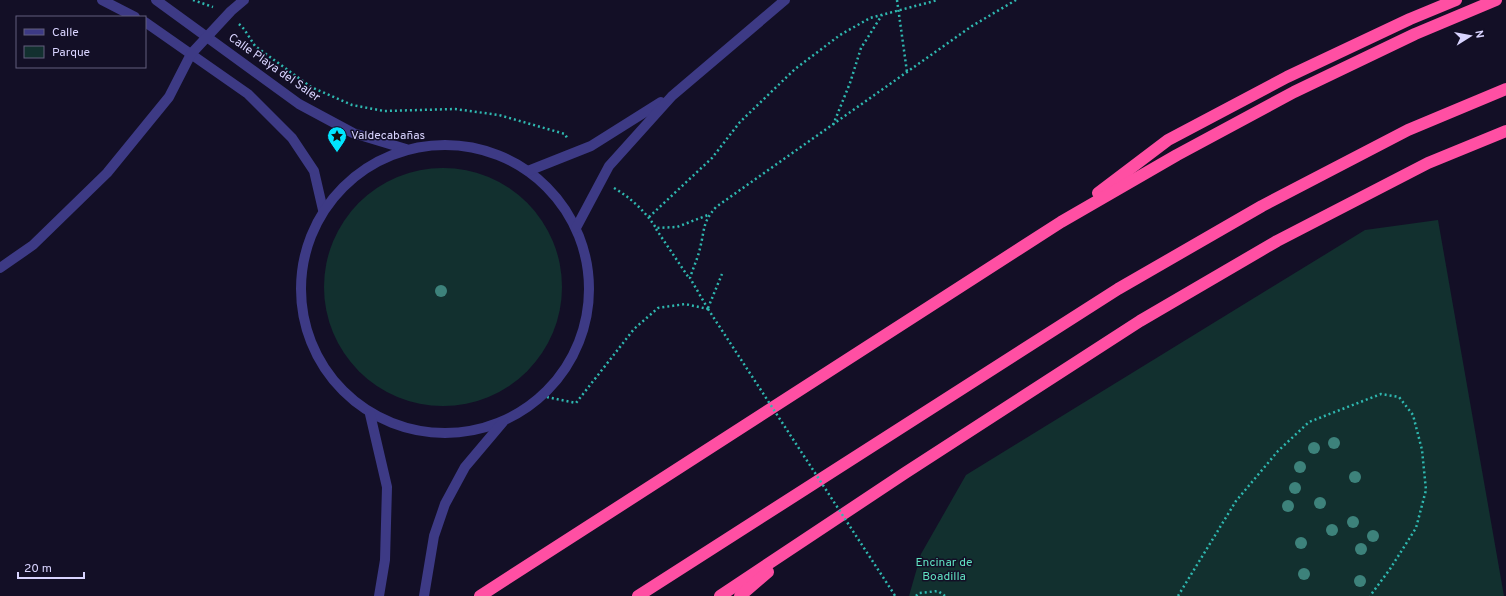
<svg xmlns="http://www.w3.org/2000/svg" width="1506" height="596" font-family="Overpass,sans-serif">
<style>
.green{fill:#12302f}
.lines{fill:none;stroke-linecap:round;stroke-linejoin:round}
.path{stroke:#2fb8b0;stroke-width:2.5;stroke-dasharray:2 3;stroke-linecap:butt}
.minor{stroke:#3d3a85;stroke-width:10}
.highway{stroke:#ff4fa3;stroke-width:12}
.path-bridge{stroke:#2fb8b0;stroke-width:2.5;stroke-dasharray:2 3;stroke-linecap:butt}
.tree{fill:#3d827b}
.labels{text-anchor:middle;dominant-baseline:central;stroke-width:3;stroke-linejoin:round;paint-order:stroke}
.street-label{font-size:12px;fill:#d9d4ff;stroke:#130f26}
.poi-label{font-size:12px;fill:#d9d4ff;stroke:#130f26;text-anchor:start}
.park-label{font-size:12px;fill:#5fe0c0;stroke:#130f26}
</style>
<rect width="100%" height="100%" fill="#130f26"/>
<!-- green -->
<g class="green">
<circle cx="443" cy="287" r="119"/>
<polygon points="1438,220 1504,596 909,596 921,554 966,475 1365,230"/>
</g>
<g class="lines">
<!-- path -->
<g class="path">
<polyline points="193,0 213,7"/>
<polyline points="897,0 907,72"/>
<polyline points="239,24 244,29 255,46 311,87 352,105 384,111 455,109 499,115 565,134 567,138"/>
<polyline points="833,125 850,83 861,48 882,15"/>
<path d="M614,188c17,10 31,23 42,40l21,-1 31,-12"/>
<polyline points="649,217 712,158 740,122 795,69 840,35 870,18 938,0"/>
<polyline points="656,229 689,278"/>
<polyline points="708,308 722,274"/>
<path d="M708,309l-18,-31c3,-10 8,-20 10,-30 5,-19 2,-25 16,-41l256,-181 44,-26"/>
<polyline points="542,396 576,403 634,329 658,308 685,304 708,309"/>
<polyline points="894,594 895,596"/>
<polyline points="916,596 919,593 938,591 945,596"/>
<polyline points="1178,596 1236,501 1278,451 1309,422 1381,394 1399,397 1413,415 1422,450 1426,490 1416,528 1390,569 1370,596"/>
</g>
<!-- minor -->
<g class="minor">
<polyline points="102,0 135,17"/>
<polyline points="156,0 299,104 353,133 406,149"/>
<polyline points="145,22 248,94 292,138 314,171 323,210"/>
<circle cx="445" cy="289" r="144"/>
<polyline points="528,171 591,146 661,102"/>
<polyline points="576,228 609,166 672,96 785,0"/>
<polyline points="0,268 33,245 107,173 169,97 191,54 231,11 244,0"/>
<polyline points="370,414 387,487 385,560 379,596"/>
<polyline points="424,596 434,536 445,504 465,467 503,422"/>
</g>
<!-- highway -->
<g class="highway">
<polyline points="1098,193 1168,140 1287,77 1410,19 1456,0"/>
<polyline points="480,596 1061,222 1177,155 1294,92 1415,34 1496,0"/>
<polyline points="638,596 1118,289 1262,206 1408,130 1506,89"/>
<polyline points="720,596 905,473 1140,321 1277,241 1428,163 1506,131"/>
<polyline points="740,596 768,572"/>
</g>
<!-- path-bridge -->
<polyline class="path-bridge" points="708,309 894,594"/>
</g>
<!-- trees -->
<g class="tree">
<circle cx="441" cy="291" r="6"/>
<circle cx="1334" cy="443" r="6"/>
<circle cx="1314" cy="448" r="6"/>
<circle cx="1300" cy="467" r="6"/>
<circle cx="1355" cy="477" r="6"/>
<circle cx="1295" cy="488" r="6"/>
<circle cx="1320" cy="503" r="6"/>
<circle cx="1288" cy="506" r="6"/>
<circle cx="1353" cy="522" r="6"/>
<circle cx="1332" cy="530" r="6"/>
<circle cx="1373" cy="536" r="6"/>
<circle cx="1301" cy="543" r="6"/>
<circle cx="1361" cy="549" r="6"/>
<circle cx="1304" cy="574" r="6"/>
<circle cx="1360" cy="581" r="6"/>
</g>
<!-- icons -->
<defs>
<symbol id="sight-pin" viewBox="-11 -11 22 30"><path d="M0 17L-7.5 6A9.5 9.5 0 1 1 7.5 6Z" fill="#00e5ff" stroke="#130f26"/><path d="M0-6L1.8-2.2L6-1.7L2.9 1.2L3.7 5.4L0 3.3L-3.7 5.4L-2.9 1.2L-6-1.7L-1.8-2.2Z" fill="#111"/></symbol>
</defs>
<g fill-rule="evenodd">
<use href="#sight-pin" x="326" y="125" width="22" height="30"/>
</g>
<g class="labels">
<!-- street labels -->
<g class="street-label">
<text transform="translate(274 68) rotate(35)">Calle Playa del Saler</text>
</g>
<!-- poi labels -->
<g class="poi-label">
<text x="351" y="136">Valdecabañas</text>
</g>
<!-- park labels -->
<g class="park-label">
<text x="944" y="563">Encinar de<tspan x="944" dy="14">Boadilla</tspan></text>
</g>
</g>
<!-- legend -->
<rect x="16" y="16" width="130" height="52" fill="#130f26" stroke="#625e7d"/>
<rect x="24" y="29" width="20" height="6" fill="#3d3a85" stroke="#625e7d"/>
<text x="52" y="36" font-size="12" fill="#d9d4ff">Calle</text>
<rect x="24" y="46" width="20" height="12" fill="#12302f" stroke="#625e7d"/>
<text x="52" y="56" font-size="12" fill="#d9d4ff">Parque</text>
<!-- north arrow -->
<g transform="translate(1470 36) rotate(79)" stroke="#130f26" stroke-width="3" paint-order="stroke">
<path d="M0-3L7 15L0 10L-7 15Z" fill="#d9d4ff"/>
<text y="-6" font-size="11" font-weight="bold" text-anchor="middle" fill="#d9d4ff">N</text>
</g>
<!-- scale -->
<path d="M18 572v6h66v-6" fill="none" stroke="#d9d4ff" stroke-width="2"/>
<text x="24" y="572" font-size="12" fill="#d9d4ff" stroke="#130f26" stroke-width="3" paint-order="stroke">20 m</text>
</svg>
